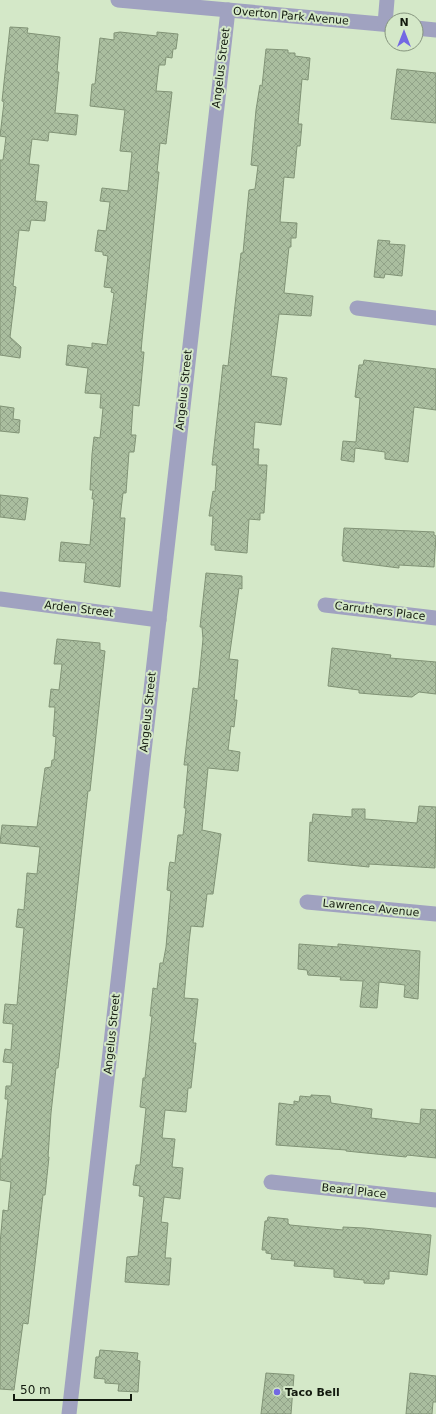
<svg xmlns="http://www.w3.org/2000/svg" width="436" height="1414" font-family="'DejaVu Sans',sans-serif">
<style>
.building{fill:url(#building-cross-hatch);stroke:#819376}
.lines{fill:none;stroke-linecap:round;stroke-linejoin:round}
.minor{stroke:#a0a2c0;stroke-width:15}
.poi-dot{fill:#7368e3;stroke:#d4e8c8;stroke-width:1.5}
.labels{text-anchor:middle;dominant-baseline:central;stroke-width:4;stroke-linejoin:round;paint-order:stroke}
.street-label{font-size:11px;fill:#12190e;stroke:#d4e8c8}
.poi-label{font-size:11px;font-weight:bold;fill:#12190e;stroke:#d4e8c8;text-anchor:start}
</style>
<defs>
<pattern id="building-cross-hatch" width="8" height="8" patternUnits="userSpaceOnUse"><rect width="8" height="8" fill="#aabe9f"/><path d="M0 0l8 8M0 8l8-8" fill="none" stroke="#91a388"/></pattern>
</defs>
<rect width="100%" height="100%" fill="#d4e8c8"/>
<!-- building -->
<g class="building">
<polygon points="10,27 28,28 27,33 60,37 57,72 59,72 55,113 78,115 76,135 49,132 48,141 32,139 29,164 39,165 35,201 47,202 45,221 31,220 29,231 19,230 13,286 16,287 10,337 21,347 20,358 0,355 0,160 3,160 6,137 0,136 4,102 2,101"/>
<polygon points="120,32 157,36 157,32 178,34 176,49 173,49 172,58 166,57 165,65 159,65 156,91 172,92 166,144 160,143 157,172 159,172 142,340 141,352 144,352 139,406 133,405 131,435 136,435 134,452 129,452 126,493 123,493 120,518 125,518 120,587 84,582 86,563 59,561 61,542 90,545 94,499 92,499 93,490 90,490 92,454 94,437 100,438 103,408 100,408 101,394 85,393 88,368 66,365 68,345 92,348 92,343 107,345 114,293 111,292 112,288 104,287 108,256 103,255 103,252 95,251 98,230 106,231 110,202 100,201 102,188 128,191 132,152 120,151 125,110 90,106 92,84 95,84 100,38 114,40 114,33"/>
<polygon points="266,49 288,50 288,53 295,53 295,56 310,58 308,80 302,79 298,124 302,124 300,146 297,146 294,178 284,177 280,222 297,223 296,238 291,238 291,247 289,247 284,293 313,296 311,316 279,314 271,376 287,378 281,425 255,422 253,449 259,449 258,465 267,465 264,513 260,513 260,520 249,519 247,553 215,550 215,545 211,545 213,516 209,516 213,491 215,492 217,465 212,465 223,365 228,366 241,253 243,253 249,190 255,189 258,166 251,165 256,110 260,85 262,86"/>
<polygon points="397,69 436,73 436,123 391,119"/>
<polygon points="378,240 390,241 389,244 405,245 402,276 385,274 384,278 374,277"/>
<polygon points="364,360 436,369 436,410 414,407 408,462 385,459 385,452 355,448 354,462 341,460 343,441 356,442 360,398 355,397 359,365 363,365"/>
<polygon points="0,406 14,408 13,419 20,420 19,433 0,431"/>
<polygon points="0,495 28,498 25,520 0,517"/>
<polygon points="344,528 434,532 434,535 436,536 434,567 399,565 399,568 343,561 343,556 342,556"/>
<polygon points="206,573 242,576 242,589 239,588 229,659 238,660 234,700 237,700 234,727 231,726 228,750 240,752 238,771 208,768 202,830 221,834 213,894 207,894 203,927 191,926 189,942 184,998 198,999 193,1043 196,1043 191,1088 188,1088 186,1112 165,1110 162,1138 175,1139 172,1167 183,1168 180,1199 164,1197 161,1222 168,1223 165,1258 171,1258 169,1285 125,1282 127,1257 138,1256 144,1197 139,1196 140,1186 133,1185 136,1165 140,1165 146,1108 140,1107 143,1078 145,1078 152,1016 150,1016 153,988 157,989 160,963 163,963 166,947 171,891 167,890 169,867 170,862 175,863 178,835 183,835 186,808 184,808 188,765 184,765 193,688 198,689 203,639 202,627 200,627"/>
<polygon points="57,639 100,643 100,650 105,651 90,791 88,791 58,1068 56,1068 51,1113 48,1157 49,1157 45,1195 43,1195 28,1324 23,1323 14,1390 0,1389 0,1244 3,1210 8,1211 11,1182 0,1180 0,1159 2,1159 8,1099 5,1099 6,1086 11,1086 13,1063 3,1062 5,1049 11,1050 13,1024 3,1023 5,1004 17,1005 24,928 16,927 18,909 24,910 27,873 37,874 40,847 0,843 2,825 37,827 45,768 51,767 52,760 54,760 56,737 53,736 55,707 49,707 51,689 59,690 62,664 54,664"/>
<polygon points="332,648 391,655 390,658 436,662 436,694 419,692 412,697 383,695 359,693 359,690 328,686"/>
<polygon points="419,806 436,807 435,868 369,864 369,867 308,861 310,822 312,823 313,814 352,817 352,809 365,809 365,819 417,823"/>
<polygon points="299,944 338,947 338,944 420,951 418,999 404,997 405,985 379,982 377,1008 360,1007 363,981 340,980 341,977 308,975 307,970 298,969"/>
<polygon points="311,1095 330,1096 331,1103 372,1109 371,1118 420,1124 421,1109 436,1110 436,1158 407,1155 406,1157 346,1151 346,1150 276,1145 279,1103 294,1105 294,1101 299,1102 300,1096 311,1097"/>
<polygon points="268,1217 288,1219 288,1223 290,1225 343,1230 343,1227 364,1228 431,1235 427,1275 389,1271 389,1279 385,1279 384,1284 364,1283 364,1280 334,1277 334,1269 294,1266 295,1261 271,1259 272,1254 266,1253 266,1250 262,1250 265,1221 267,1221"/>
<polygon points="100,1350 138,1353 137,1360 140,1361 138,1392 118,1391 119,1384 105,1383 105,1379 94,1378 96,1357 99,1357"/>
<polygon points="266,1373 294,1375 291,1414 261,1414"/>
<polygon points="410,1373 436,1376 436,1402 433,1402 432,1414 406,1414"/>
</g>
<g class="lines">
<!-- minor -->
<g class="minor">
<polyline points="118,0 392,25"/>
<polyline points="385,24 387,0"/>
<polyline points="416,28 436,30"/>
<polyline points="357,308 436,318"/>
<polyline points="0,599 159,620"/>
<polyline points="325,605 436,618"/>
<polyline points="307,902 436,914"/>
<polyline points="271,1182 436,1200"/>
<polyline points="69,1414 228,10"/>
</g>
</g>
<!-- markers -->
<circle class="poi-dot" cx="277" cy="1392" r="4"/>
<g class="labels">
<!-- street labels -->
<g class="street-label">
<text transform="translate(291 16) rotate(5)">Overton Park Avenue</text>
<text transform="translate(221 68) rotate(-83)">Angelus Street</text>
<text transform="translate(184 390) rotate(-84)">Angelus Street</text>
<text transform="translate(79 609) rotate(7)">Arden Street</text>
<text transform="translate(380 611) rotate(7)">Carruthers Place</text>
<text transform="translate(148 712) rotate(-84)">Angelus Street</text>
<text transform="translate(371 908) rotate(6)">Lawrence Avenue</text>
<text transform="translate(112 1034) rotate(-84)">Angelus Street</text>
<text transform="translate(354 1191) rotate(6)">Beard Place</text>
</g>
<!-- poi labels -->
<g class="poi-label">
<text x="285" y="1392">Taco Bell</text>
</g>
</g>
<!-- north arrow -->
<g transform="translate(404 32)"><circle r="19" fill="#d4e8c8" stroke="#86957e"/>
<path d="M0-3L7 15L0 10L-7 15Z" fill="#7368e3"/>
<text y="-6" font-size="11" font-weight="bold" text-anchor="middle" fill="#12190e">N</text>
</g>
<!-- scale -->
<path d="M14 1394v6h117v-6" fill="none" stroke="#12190e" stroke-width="2"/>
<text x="20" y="1394" font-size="12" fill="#12190e" stroke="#d4e8c8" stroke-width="3" paint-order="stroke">50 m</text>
</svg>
